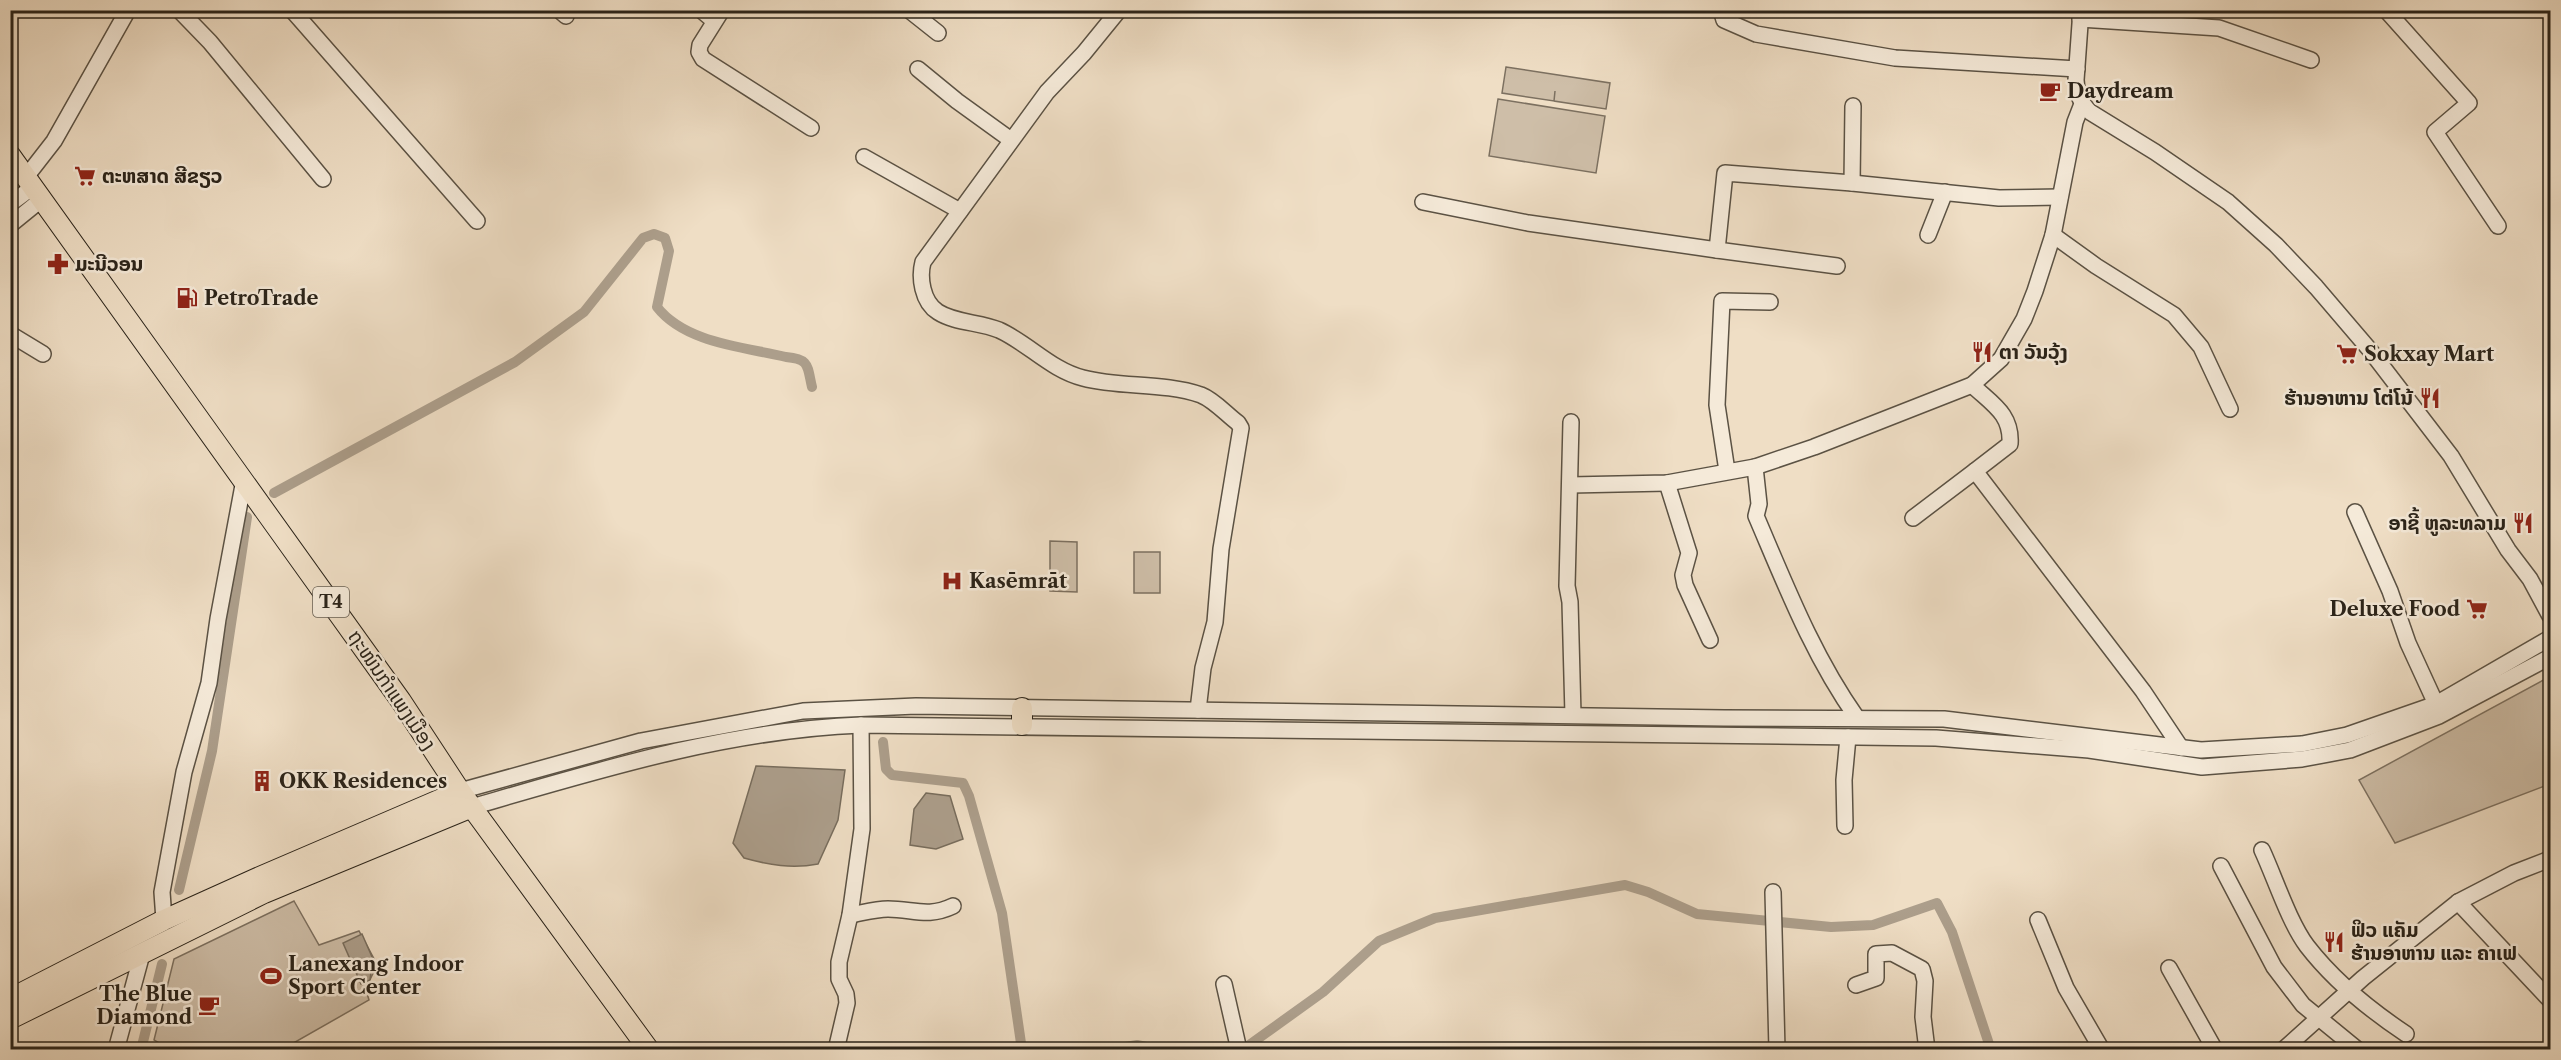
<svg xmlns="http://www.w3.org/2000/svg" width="2561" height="1060" font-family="'Libre Caslon Text','Noto Sans Lao',serif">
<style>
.green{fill:#cebea8;stroke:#7c7060;stroke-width:1.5}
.water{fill:#ac9e8b;stroke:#786d5d;stroke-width:1.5}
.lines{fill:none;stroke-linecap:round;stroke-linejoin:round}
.canal{stroke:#ac9e8b;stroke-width:10}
.minor-casing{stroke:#5b5244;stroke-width:18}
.major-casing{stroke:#2a2319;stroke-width:22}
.minor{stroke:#f5ead9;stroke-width:15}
.major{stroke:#efdec5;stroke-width:20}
.labels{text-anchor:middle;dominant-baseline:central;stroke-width:5;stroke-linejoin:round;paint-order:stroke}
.shield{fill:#f5ead9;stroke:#675f53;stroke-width:1.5}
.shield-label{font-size:18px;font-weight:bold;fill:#2a2319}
.poi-label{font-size:20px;font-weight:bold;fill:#2a2319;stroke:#f5ead9;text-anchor:start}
.street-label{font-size:20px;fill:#2a2319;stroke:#f5ead9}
</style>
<rect width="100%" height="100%" fill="#efdec5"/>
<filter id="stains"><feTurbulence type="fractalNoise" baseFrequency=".00333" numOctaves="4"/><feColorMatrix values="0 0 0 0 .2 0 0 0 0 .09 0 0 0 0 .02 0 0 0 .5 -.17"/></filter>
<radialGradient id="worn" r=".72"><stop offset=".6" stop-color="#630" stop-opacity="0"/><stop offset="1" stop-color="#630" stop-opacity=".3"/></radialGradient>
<!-- green -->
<g class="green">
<polygon points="1506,67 1610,83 1606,109 1554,101 1555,91 1554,101 1502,93"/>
<polygon points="1498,99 1605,116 1596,173 1489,156"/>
<polygon points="1050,541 1077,542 1077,592 1050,591"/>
<rect x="1134" y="552" width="26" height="41"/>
<polygon points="2549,677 2550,679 2550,784 2395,843 2359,780"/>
<path d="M294,901l25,44 40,-14 19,35c-7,7 -6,14 -13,21l4,13 -86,49h-114l-15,-9 20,-81z"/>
</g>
<!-- water -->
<g class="water">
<path d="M756,766l89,4 -7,50 -20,44c-26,5 -49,1 -74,-6l-11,-15z"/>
<polygon points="926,793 950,796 963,839 936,849 910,845 914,809"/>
<polygon points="362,934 376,966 371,972 370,980 361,984 343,943"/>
</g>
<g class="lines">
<!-- canal -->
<g class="canal">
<path d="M274,493l241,-131 69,-50 59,-74 11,-4 11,4 4,13 -12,56c28,36 87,40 129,50 24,2 21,9 26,30"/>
<polyline points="883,742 886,769 892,775 963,783 969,796 1002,913 1022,1050"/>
<polyline points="179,890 212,751 247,517"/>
<polyline points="1245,1048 1323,992 1379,941 1435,918 1625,885 1648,892 1697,914 1831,927 1873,925 1937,903 1952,932 1991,1050"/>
<polyline points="141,1050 162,964"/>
<polyline points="1109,1050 1137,1045 1160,1050"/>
</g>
<defs>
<g id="minor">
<polyline points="179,10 210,42 323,179"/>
<polyline points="292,10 477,221"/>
<polyline points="559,10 566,16"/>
<polyline points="701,10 714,21"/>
<polyline points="722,10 700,45 699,52 703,59 811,128"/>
<polyline points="909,10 938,33"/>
<path d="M1119,10l-35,43 -37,39 -124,170c-4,15 -1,40 15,50 17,11 42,10 61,18 29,13 52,40 84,48 38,10 80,4 118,17 13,5 25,19 37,28l3,5 -20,121 -6,73 -12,46 -5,42"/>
<polyline points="1721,10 1724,20 1756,34 1895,58 2077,69"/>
<path d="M2081,10l-5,70c1,14 4,22 14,32l65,40 73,50 48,43 40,42 53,62 82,107 57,94 22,29 20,37"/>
<polyline points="2386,10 2469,103 2435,132 2498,226"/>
<polyline points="2080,19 2219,28 2311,60"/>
<polyline points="918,69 957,101 1011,140"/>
<polyline points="864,157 960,211"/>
<polyline points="26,177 54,141 128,10"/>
<polyline points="1852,183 1853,106"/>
<polyline points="1423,202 1528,223 1717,250"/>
<polyline points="10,204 33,187"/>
<polyline points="10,225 42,199"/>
<polyline points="1928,235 1945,192"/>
<polyline points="2053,235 2096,266 2174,315 2201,347 2230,409"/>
<polyline points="1837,266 1717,250 1725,173 1852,183 1999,198 2060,197"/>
<polyline points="10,334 43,354"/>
<path d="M1972,385c20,19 40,29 38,59l-35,27 168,220 38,57"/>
<polyline points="1571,422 1567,586 1570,602 1573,715"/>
<path d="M1755,467l4,37 -3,12c30,70 57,140 101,202"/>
<polyline points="1727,471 1717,405 1722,301 1770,302"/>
<polyline points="1667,483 1689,553 1683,575 1685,585 1710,640"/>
<polyline points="1570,485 1667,483 1755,467 1814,447 1972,385 2001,359 2024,319 2035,291 2053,235 2075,122 2082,104"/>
<polyline points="2355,512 2390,591 2408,643 2436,704"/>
<polyline points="1913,518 1975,471"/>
<polyline points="460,791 641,741 803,711 916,706 1724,718 1944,719 2201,750 2302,744 2347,735 2436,704 2550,638"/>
<path d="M472,807c127,-37 256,-77 389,-82l1075,13 153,12 113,17 100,-8 48,-9 89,-34 111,-59"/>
<polyline points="1845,826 1844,780 1848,737"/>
<path d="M2262,850c13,28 27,72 45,96 27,35 63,64 99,88"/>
<polyline points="2221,866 2274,967 2303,1005 2358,1050"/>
<polyline points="1773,892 1777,1050"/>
<polyline points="2458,902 2550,1000"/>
<path d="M850,915c12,-2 25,-6 38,-6 25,0 40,9 65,-3"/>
<polyline points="164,920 162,892 184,772 209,683 218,619 244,480"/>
<polyline points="2038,920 2066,988 2102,1050"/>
<polyline points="2169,968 2215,1050"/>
<polyline points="1224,984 1239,1050"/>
<polyline points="1856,985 1876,978 1876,954 1892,953 1922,969 1925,981 1923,1017 1927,1050"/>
<polyline points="116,1050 142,954"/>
<polyline points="836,1050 847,1003 846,994 839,979 839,962 850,915 862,829 861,725"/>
<polyline points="2283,1050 2363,978 2458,902 2514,873 2550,859"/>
</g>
<g id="major">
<polyline points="10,155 401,701 460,791 649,1050"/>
<polyline points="1022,725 1022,708"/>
<polyline points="10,999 164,920 255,879 460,791"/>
<polyline points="10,1019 264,893 472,807"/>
</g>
</defs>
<!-- minor casing -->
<use href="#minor" class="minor-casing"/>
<!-- major casing -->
<use href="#major" class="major-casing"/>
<!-- minor -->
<use href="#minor" class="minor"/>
<!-- major -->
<use href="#major" class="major"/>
</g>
<!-- icons -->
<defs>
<symbol id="cafe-bare" viewBox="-9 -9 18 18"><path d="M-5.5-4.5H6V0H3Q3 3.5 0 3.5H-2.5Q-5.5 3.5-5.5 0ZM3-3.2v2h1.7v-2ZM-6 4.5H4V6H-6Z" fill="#8f2418" stroke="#f5ead9" stroke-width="2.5" paint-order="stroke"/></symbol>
<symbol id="supermarket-bare" viewBox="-9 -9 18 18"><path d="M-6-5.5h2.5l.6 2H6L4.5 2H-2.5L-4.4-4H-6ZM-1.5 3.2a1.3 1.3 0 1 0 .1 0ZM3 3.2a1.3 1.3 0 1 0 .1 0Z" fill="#8f2418" stroke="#f5ead9" stroke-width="2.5" paint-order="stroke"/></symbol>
<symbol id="pharmacy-bare" viewBox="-9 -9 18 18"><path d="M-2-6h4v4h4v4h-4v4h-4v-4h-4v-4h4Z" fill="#8f2418" stroke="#f5ead9" stroke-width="2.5" paint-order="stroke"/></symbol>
<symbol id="fuel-bare" viewBox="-9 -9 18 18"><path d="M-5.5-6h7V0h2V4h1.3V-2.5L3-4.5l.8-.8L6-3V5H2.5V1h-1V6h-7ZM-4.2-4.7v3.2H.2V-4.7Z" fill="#8f2418" stroke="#f5ead9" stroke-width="2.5" paint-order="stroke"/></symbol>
<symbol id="restaurant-bare" viewBox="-9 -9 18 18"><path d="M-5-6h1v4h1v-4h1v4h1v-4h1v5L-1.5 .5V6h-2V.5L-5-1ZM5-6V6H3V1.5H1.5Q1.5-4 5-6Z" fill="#8f2418" stroke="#f5ead9" stroke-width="2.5" paint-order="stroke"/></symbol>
<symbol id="hospital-bare" viewBox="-9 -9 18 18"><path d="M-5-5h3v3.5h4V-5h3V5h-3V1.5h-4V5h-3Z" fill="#8f2418" stroke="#f5ead9" stroke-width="2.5" paint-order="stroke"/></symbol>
<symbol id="building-bare" viewBox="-9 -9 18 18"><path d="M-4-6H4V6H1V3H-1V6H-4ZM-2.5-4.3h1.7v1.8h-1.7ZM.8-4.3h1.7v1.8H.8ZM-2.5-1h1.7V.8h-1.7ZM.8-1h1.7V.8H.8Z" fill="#8f2418" stroke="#f5ead9" stroke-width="2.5" paint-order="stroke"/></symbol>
<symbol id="stadium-bare" viewBox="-9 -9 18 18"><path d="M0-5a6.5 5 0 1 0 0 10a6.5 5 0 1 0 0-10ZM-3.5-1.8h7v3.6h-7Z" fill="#8f2418" stroke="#f5ead9" stroke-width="2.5" paint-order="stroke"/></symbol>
</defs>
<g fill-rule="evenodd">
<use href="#cafe-bare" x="2035" y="76" width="30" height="30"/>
<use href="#supermarket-bare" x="70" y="161" width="30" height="30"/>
<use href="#pharmacy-bare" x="43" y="249" width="30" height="30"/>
<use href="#fuel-bare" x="172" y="283" width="30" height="30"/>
<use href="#restaurant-bare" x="1967" y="337" width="30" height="30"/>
<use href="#supermarket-bare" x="2332" y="339" width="30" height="30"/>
<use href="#restaurant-bare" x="2415" y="383" width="30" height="30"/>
<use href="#restaurant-bare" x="2508" y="508" width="30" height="30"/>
<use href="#hospital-bare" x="937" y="566" width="30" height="30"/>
<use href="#supermarket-bare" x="2462" y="594" width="30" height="30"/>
<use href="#building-bare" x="247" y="766" width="30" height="30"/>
<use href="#restaurant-bare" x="2319" y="927" width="30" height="30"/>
<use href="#stadium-bare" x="256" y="961" width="30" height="30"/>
<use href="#cafe-bare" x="194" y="990" width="30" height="30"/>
</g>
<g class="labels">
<!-- shield labels -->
<rect class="shield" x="313" y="587" width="36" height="30" rx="4.5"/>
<g class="shield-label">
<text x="331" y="602">T4</text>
</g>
<!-- poi labels -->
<g class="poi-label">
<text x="2067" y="91">Daydream</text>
<text x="102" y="176">ຕະຫສາດ ສີຂຽວ</text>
<text x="75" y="264">ມະນີວອນ</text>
<text x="204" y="298">PetroTrade</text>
<text x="1999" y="352">ຕາ ວັນວຸ້ງ</text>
<text x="2364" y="354">Sokxay Mart</text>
<text x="2413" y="398" text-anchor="end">ຮ້ານອາຫານ ໂຕ່ໂນ້</text>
<text x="2506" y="523" text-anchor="end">ອາຊີ້ ຫູລະທລາມ</text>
<text x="969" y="581">Kasēmrāt</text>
<text x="2460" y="609" text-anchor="end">Deluxe Food</text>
<text x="279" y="781">OKK Residences</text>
<text x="2351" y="930">ຟິວ ແຄັມ<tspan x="2351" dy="23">ຮ້ານອາຫານ ແລະ ຄາເຟ</tspan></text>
<text x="288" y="964">Lanexang Indoor<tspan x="288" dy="23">Sport Center</tspan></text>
<text x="192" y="994" text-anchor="end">The Blue<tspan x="192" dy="23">Diamond</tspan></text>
</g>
<!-- street labels -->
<g class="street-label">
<text transform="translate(392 690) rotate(56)">ຖະໜົນກຳແພງເມືອງ</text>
</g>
</g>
<!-- margin -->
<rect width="2561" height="1060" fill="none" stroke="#efdec5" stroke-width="36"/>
<rect x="12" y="12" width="2537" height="1036" fill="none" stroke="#2a2319" stroke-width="3"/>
<rect x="18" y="18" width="2525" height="1024" fill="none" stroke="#2a2319" stroke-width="1.5"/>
<rect width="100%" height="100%" filter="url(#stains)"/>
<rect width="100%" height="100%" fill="url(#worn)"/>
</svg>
